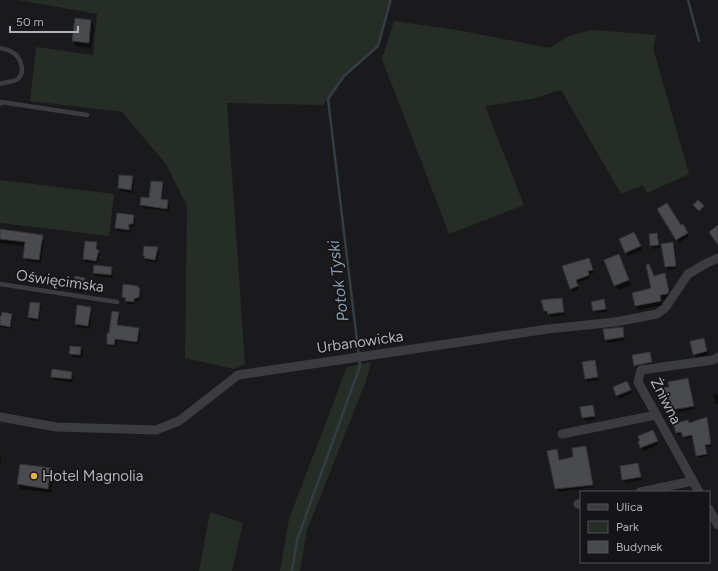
<svg xmlns="http://www.w3.org/2000/svg" width="718" height="571" font-family="Figtree,sans-serif">
<style>
.green{fill:#262d27}
.shadow{fill:#0007}
.lines{fill:none;stroke-linecap:round;stroke-linejoin:round}
.stream{stroke:#353c43;stroke-width:2.5}
.building{fill:#494a4e;stroke:#343437}
.service{stroke:#3b3c40;stroke-width:4.5}
.minor{stroke:#3b3c40;stroke-width:9}
.poi-dot{fill:#deb34f;stroke:#151517;stroke-width:1.5}
.labels{text-anchor:middle;dominant-baseline:central;stroke-width:3.5;stroke-linejoin:round;paint-order:stroke}
.street-label{font-size:15px;fill:#aeb1ba;stroke:#151517}
.poi-label{font-size:15px;fill:#aeb1ba;stroke:#151517;text-anchor:start}
.water-label{font-size:16px;font-style:italic;fill:#899cb0;stroke:#151517}
</style>
<rect width="100%" height="100%" fill="#1a1a1c"/>
<!-- green -->
<g class="green">
<polygon points="18,0 390,0 390,3 378,46 344,76 323,105 227,103 245,364 234,369 185,358 187,206 166,164 122,112 30,101 36,47 93,55 97,14"/>
<polygon points="394,21 457,30 550,48 569,36 591,30 656,35 653,48 689,174 647,193 643,185 621,194 561,90 532,99 485,106 524,205 449,234 382,59"/>
<polygon points="0,180 114,194 109,236 0,223"/>
<polygon points="371,362 366,381 307,530 300,571 280,571 289,519 347,367"/>
<polygon points="210,512 243,523 232,571 199,571"/>
</g>
<!-- shadow -->
<g class="shadow">
<polygon points="91,21 94,26 91,48 76,46 73,41"/>
<polygon points="120,176 133,177 134,181 133,193 121,191 119,188"/>
<polygon points="162,182 164,186 162,201 168,201 169,205 169,211 143,208 141,205 150,199"/>
<polygon points="658,210 680,226 682,225 689,236 679,243"/>
<polygon points="133,216 135,219 134,227 131,227 130,233 118,231 116,228"/>
<polygon points="0,230 42,236 44,240 41,263 27,261 25,257 26,246 0,243"/>
<polygon points="657,234 659,238 660,248 653,249 651,245"/>
<polygon points="636,236 642,250 628,256 620,239"/>
<polygon points="96,243 98,246 97,251 100,254 98,263 85,262 84,259"/>
<polygon points="673,243 675,247 677,269 668,270 666,267"/>
<polygon points="157,248 159,251 157,262 147,261 144,256"/>
<polygon points="621,261 631,285 618,290 615,285"/>
<polygon points="590,263 594,273 589,274 590,278 577,283 579,289 573,292 563,267"/>
<polygon points="111,268 113,271 112,278 95,276 94,273"/>
<polygon points="664,274 666,279 671,296 670,298 662,300 663,305 638,310 636,306 633,294 652,289 654,277"/>
<polygon points="85,279 86,282 85,292 72,290 71,287 75,281"/>
<polygon points="137,287 141,292 140,300 135,302 135,304 128,304 123,297"/>
<polygon points="562,299 563,302 565,315 551,317 549,314 546,314 545,311"/>
<polygon points="604,300 607,312 595,313 594,310"/>
<polygon points="39,304 41,307 39,321 30,320 29,317"/>
<polygon points="90,308 92,311 90,329 78,327 76,324"/>
<polygon points="0,313 12,315 13,317 11,329 0,327"/>
<polygon points="118,313 120,316 118,326 138,329 140,332 138,344 117,341 115,347 110,346 108,344 110,335"/>
<polygon points="622,328 625,340 608,343 606,340"/>
<polygon points="704,339 709,355 696,357 694,354"/>
<polygon points="81,348 83,351 82,358 72,357 70,354"/>
<polygon points="649,353 653,366 637,369 633,355"/>
<polygon points="594,361 596,364 599,380 588,382 586,379"/>
<polygon points="71,373 73,376 72,382 54,380 52,377"/>
<polygon points="688,379 690,382 694,405 665,410 670,388"/>
<polygon points="629,385 632,393 619,399 617,395"/>
<polygon points="718,394 718,404 716,404 713,395"/>
<polygon points="592,406 596,419 585,421 582,408"/>
<polygon points="694,407 695,409 667,414 666,412"/>
<polygon points="707,421 712,446 706,447 708,456 698,458 693,437 685,439 683,434 678,435 677,433 689,424"/>
<polygon points="654,434 658,445 643,451 639,442"/>
<polygon points="585,447 587,450 594,487 558,492 548,452 556,450 560,461 574,458"/>
<polygon points="0,455 1,458 0,468"/>
<polygon points="638,464 642,480 625,483 621,467"/>
<polygon points="51,469 53,474 51,493 21,489 18,484"/>
<polygon points="709,535 711,545 709,546"/>
</g>
<g class="lines">
<!-- stream -->
<g class="stream">
<polyline points="688,0 699,41"/>
<polyline points="292,571 297,540 360,366 328,99 344,76 378,46 390,3 390,0"/>
</g>
</g>
<!-- building -->
<g class="building">
<polygon points="75,18 91,20 89,43 72,41"/>
<polygon points="119,175 133,176 131,190 118,188"/>
<polygon points="151,181 163,182 161,199 168,200 167,209 140,205 141,197 149,198"/>
<polygon points="698,200 704,206 699,211 693,205"/>
<polygon points="667,203 681,225 683,224 688,233 676,240 657,209"/>
<polygon points="117,213 134,215 133,224 129,224 129,230 115,228"/>
<polygon points="718,225 718,245 709,232"/>
<polygon points="0,229 43,235 39,260 23,258 25,242 0,239"/>
<polygon points="634,232 641,246 625,253 619,239"/>
<polygon points="657,233 659,245 650,246 649,234"/>
<polygon points="85,241 97,242 96,249 99,250 96,261 83,259"/>
<polygon points="673,242 676,266 665,267 661,244"/>
<polygon points="144,246 158,247 155,260 144,258 145,256 143,256"/>
<polygon points="619,254 629,280 614,286 604,260"/>
<polygon points="589,258 593,270 588,271 589,275 576,280 578,286 570,289 562,266"/>
<polygon points="649,264 654,276 665,273 669,292 667,294 660,295 661,301 635,306 632,293 651,288 646,265"/>
<polygon points="94,265 112,267 111,275 93,273"/>
<polygon points="75,276 85,278 84,290 70,288 71,279 74,280"/>
<polygon points="123,284 138,286 138,288 140,288 139,297 134,299 134,302 125,301 126,298 122,297"/>
<polygon points="562,298 564,312 548,314 547,311 544,311 541,300"/>
<polygon points="604,299 606,309 593,311 591,302"/>
<polygon points="30,302 40,303 38,319 28,317"/>
<polygon points="77,305 91,307 88,326 75,324"/>
<polygon points="112,311 119,312 117,325 139,328 137,342 115,339 114,345 107,344 107,333 109,333"/>
<polygon points="2,312 12,314 10,327 0,325 0,316 1,316"/>
<polygon points="623,327 624,337 605,340 603,329"/>
<polygon points="704,338 707,351 693,355 690,341"/>
<polygon points="70,346 81,347 80,355 69,354"/>
<polygon points="650,352 652,362 634,366 632,355"/>
<polygon points="595,360 598,377 585,379 582,362"/>
<polygon points="52,369 72,372 71,379 51,377"/>
<polygon points="688,378 694,406 665,411 663,403 665,402 662,388 669,387 668,382"/>
<polygon points="627,381 631,390 616,396 613,387"/>
<polygon points="593,405 595,416 582,418 580,407"/>
<polygon points="707,417 711,444 705,445 707,454 696,456 692,435 683,437 681,432 676,433 673,424 688,420 689,423"/>
<polygon points="653,430 658,441 640,448 638,441 640,441 638,436"/>
<polygon points="586,446 593,485 555,489 547,451 557,449 559,460 573,457 572,448"/>
<polygon points="638,463 641,477 622,480 620,466"/>
<polygon points="20,464 51,468 48,489 17,484"/>
</g>
<g class="lines">
<!-- service -->
<g class="service">
<path d="M0,48c4,1 9,2 12,4 9,5 15,22 4,28 -4,2 -11,2 -16,4"/>
<polyline points="0,104 1,102 87,115"/>
<polyline points="0,284 117,302"/>
</g>
<!-- minor -->
<g class="minor">
<polyline points="0,417 56,427 156,430 179,421 238,375 548,329 615,322 657,314 665,308 688,274 707,263 718,258"/>
<polyline points="562,434 656,415"/>
<polyline points="640,492 693,481"/>
<polyline points="699,492 638,382 641,370 713,360 718,357"/>
<polyline points="578,504 581,504"/>
<polyline points="709,509 718,525"/>
</g>
</g>
<!-- markers -->
<circle class="poi-dot" cx="34" cy="476" r="4"/>
<g class="labels">
<!-- street labels -->
<g class="street-label">
<text transform="translate(60 281) rotate(8)">Oświęcimska</text>
<text transform="translate(360 342) rotate(-8)">Urbanowicka</text>
<text transform="translate(666 401) rotate(63)">Żniwna</text>
</g>
<!-- poi labels -->
<g class="poi-label">
<text x="42" y="476">Hotel Magnolia</text>
</g>
<!-- water labels -->
<g class="water-label">
<text transform="translate(338 281) rotate(-97)">Potok Tyski</text>
</g>
</g>
<!-- legend -->
<rect x="580" y="491" width="130" height="72" fill="#151517" stroke="#525358"/>
<rect x="588" y="504" width="20" height="6" fill="#3b3c40" stroke="#525358"/>
<text x="616" y="511" font-size="12" fill="#aeb1ba">Ulica</text>
<rect x="588" y="521" width="20" height="12" fill="#262d27" stroke="#525358"/>
<text x="616" y="531" font-size="12" fill="#aeb1ba">Park</text>
<rect x="588" y="541" width="20" height="12" fill="#494a4e" stroke="#525358"/>
<text x="616" y="551" font-size="12" fill="#aeb1ba">Budynek</text>
<!-- scale -->
<path d="M10 26v6h68v-6" fill="none" stroke="#aeb1ba" stroke-width="2"/>
<text x="16" y="26" font-size="12" fill="#aeb1ba" stroke="#151517" stroke-width="3" paint-order="stroke">50 m</text>
</svg>
